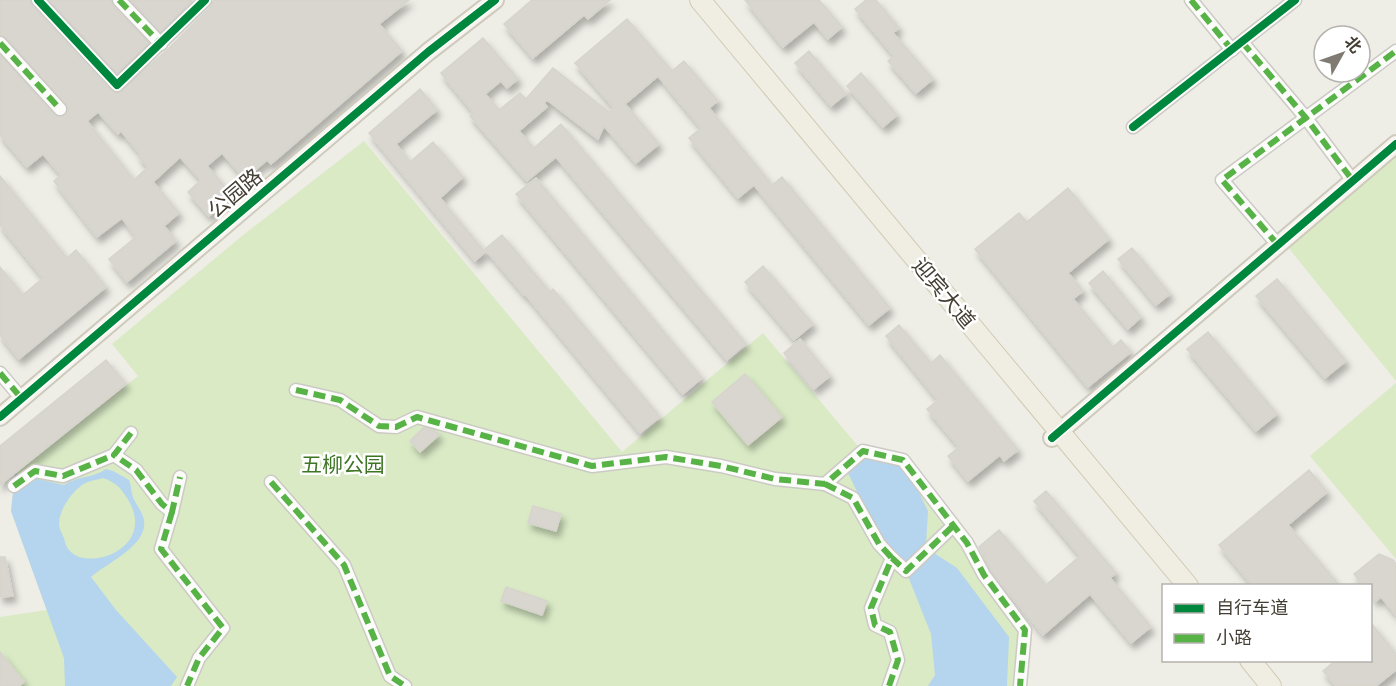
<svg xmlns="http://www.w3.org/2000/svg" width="1396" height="686" font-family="Rubik,'Noto Sans SC',sans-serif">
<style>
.green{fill:#d9eac5}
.water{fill:#b5d4ee;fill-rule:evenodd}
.building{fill:#d8d6cf;stroke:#d6d4cc;stroke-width:1.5;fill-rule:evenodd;filter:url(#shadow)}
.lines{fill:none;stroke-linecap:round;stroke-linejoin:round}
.street-casing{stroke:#cccac4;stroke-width:15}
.secondary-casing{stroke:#cecabd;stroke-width:20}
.primary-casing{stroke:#d1cab3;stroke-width:22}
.street{stroke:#fcfcfb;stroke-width:12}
.secondary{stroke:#f6f4ed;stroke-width:16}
.primary{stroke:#f0ede2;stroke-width:20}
.quiet{stroke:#57b346;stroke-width:6;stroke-dasharray:12 6;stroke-linecap:butt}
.cycleway-casing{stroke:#fff;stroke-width:11}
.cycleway{stroke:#00873e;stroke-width:8}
.labels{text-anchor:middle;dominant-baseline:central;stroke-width:5;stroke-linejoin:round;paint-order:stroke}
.street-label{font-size:21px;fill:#443e33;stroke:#fff}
.park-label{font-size:21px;fill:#3f7626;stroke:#fff}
</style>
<defs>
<filter id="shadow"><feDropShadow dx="3.5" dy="6" stdDeviation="3" flood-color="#0004"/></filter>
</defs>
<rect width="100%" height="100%" fill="#eeede6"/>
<!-- green -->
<g class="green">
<polygon points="364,141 622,452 763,333 862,451 903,460 1025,630 1020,686 0,686 0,617 47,610 11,511 15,474 138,376 112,344 242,236"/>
<polygon points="1396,152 1396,381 1287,246"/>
<polygon points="1396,383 1396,559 1310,456"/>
</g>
<!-- water -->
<g class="water">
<polygon points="863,451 903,460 928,511 926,544 937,555 957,568 1009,637 1007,686 928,686 935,675 931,634 906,571 887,553 846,469"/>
<path d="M106,469l7,2 16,9c2,5 2,9 3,14 2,9 10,16 12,26 4,26 -36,42 -53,57l25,33 61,67 -6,9h-106l-1,-28 -53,-147 4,-37 49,11c13,-9 30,-7 42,-16zM103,478c12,4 18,10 24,20 32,50 -40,75 -58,52 -3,-3 -4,-8 -5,-12 -2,-4 -5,-10 -5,-14 0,-14 12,-31 23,-39 5,-4 15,-5 21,-7z"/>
</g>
<!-- building -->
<g class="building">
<path d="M0,0h30l2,6 79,85 7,2 49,-43 44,-44 3,-6h195l-30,24 23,27 -131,113 -4,-4 -22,19 -23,-26 -15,13 26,30 -24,20 -21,-24 13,-12 -21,-23 -27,25 26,31 -15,13 12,15 -49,41 -18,-23 27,-22 -14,-19 -25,19 -43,-56 7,-6 -18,-21 -16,13 -27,-32v-80l54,60 8,2 6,-5v-4l-62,-71 -6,-2zM98,112l20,22 3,-3 19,23 -2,2 10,11 -14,13 -47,-59z"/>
<polygon points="49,0 111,0 113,6 149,43 117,73"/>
<polygon points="130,0 191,0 192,1 160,32"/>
<polygon points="532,0 610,0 588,19 584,15 533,58 504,24"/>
<polygon points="745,0 819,0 842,27 828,39 814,22 783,47"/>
<polygon points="866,0 876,0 899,28 893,33 933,79 916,93 888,61 894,56 855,9"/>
<polygon points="627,19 672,71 684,61 718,101 709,108 772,185 782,177 890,308 869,325 754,185 738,198 689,138 701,128 658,76 625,104 659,144 636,163 604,126 598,139 547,100 544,103 547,107 519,131 534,148 561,124 746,344 727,360 556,157 527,181 470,116 473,112 441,73 483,38 518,79 507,88 501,81 485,94 499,110 520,93 526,99 553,68 609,112 614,108 575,63"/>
<polygon points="809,51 846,94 831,106 795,63"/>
<polygon points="861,73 897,115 883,127 847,86"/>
<polygon points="420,89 437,110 396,144 410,162 433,142 463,177 440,198 485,252 475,261 369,133"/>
<polygon points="0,176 67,258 76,250 106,287 19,359 0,335 0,267 23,295 43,278 0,225"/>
<polygon points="536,178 702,378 683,394 516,194"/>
<polygon points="1068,188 1109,239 1068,273 1083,291 1073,299 1113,347 1121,340 1131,352 1088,387 975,249 1019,213 1027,222"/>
<polygon points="502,235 550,292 553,289 660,417 640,433 525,294 524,295 485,249"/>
<polygon points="1132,248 1170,294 1156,305 1118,259"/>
<polygon points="763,266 813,324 794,340 745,282"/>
<polygon points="1103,271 1141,317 1128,329 1089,283"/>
<polygon points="1277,279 1346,361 1325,378 1256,296"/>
<polygon points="899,325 931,363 940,355 1018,450 1004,461 1000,455 968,481 948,456 959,447 927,409 938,400 886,336"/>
<polygon points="1208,332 1277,414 1256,431 1187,349"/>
<polygon points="800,339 830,376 814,389 784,353"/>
<polygon points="106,360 126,384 0,485 0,446"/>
<polygon points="745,374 782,417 748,445 712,402"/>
<polygon points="424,427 434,430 439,435 420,452 410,441"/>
<polygon points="1309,470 1327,492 1288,525 1339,585 1252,585 1219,545"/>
<polygon points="1046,491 1116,573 1110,578 1151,627 1131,643 1090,594 1043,635 991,571 979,547 999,530 1046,585 1080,556 1034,501"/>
<polygon points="533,506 561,514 556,531 528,523"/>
<polygon points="1379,554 1393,560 1396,564 1396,615 1381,597 1376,601 1371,595 1371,585 1363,585 1354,574"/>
<polygon points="0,557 5,557 13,596 0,597"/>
<polygon points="506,587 547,601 542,615 501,601"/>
<polygon points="1371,623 1396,654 1396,670 1376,686 1336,686 1323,671 1336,660 1371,660"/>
<polygon points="0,652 24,682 19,686 0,686"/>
</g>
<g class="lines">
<defs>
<g id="street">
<polyline points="38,0 117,85 205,0"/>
<polyline points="119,0 161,44"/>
<polyline points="1191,0 1232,50"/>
<polyline points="1242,42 1306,118 1353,181"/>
<polyline points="0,43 60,109"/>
<polyline points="1133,127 1295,0"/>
<polyline points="1278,245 1222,180 1396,51"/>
<polyline points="0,373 22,399"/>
<polyline points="296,390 340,400 379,426 396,427 417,417 592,466 666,457 721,466 775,479 825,484 863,451 903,460 967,543 984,575 1025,630 1020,686"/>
<polyline points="131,433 114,455 136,470 162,504 172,512 180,477"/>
<polyline points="271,482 344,565 390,676 405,686"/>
<polyline points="825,484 853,498 879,544 892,558"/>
<polyline points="14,486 35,471 63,476 114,455"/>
<polyline points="172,512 161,549 223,628 199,658 187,686"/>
<polyline points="889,686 898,660 890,632 875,625 871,608 892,558 906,571 953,526"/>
</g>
<g id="secondary">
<polyline points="0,417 428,52 495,0"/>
<polyline points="1052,438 1396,144"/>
</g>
<g id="primary">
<polyline points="700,0 1188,586"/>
<polyline points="1250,660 1271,686"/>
</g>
</defs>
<!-- street casing -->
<use href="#street" class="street-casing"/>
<!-- secondary casing -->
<use href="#secondary" class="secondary-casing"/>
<!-- primary casing -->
<use href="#primary" class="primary-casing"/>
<!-- street -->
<use href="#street" class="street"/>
<!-- secondary -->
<use href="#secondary" class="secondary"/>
<!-- primary -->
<use href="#primary" class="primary"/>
<!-- quiet -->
<g class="quiet">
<polyline points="119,0 161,44"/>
<polyline points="1191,0 1232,50"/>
<polyline points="1242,42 1306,118 1353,181"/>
<polyline points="0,43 60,109"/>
<polyline points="1278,245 1222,180 1396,51"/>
<polyline points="0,373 22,399"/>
<polyline points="296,390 340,400 379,426 396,427 417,417 592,466 666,457 721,466 775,479 825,484 863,451 903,460 967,543 984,575 1025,630 1020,686"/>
<polyline points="131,433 114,455 136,470 162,504 172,512 180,477"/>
<polyline points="271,482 344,565 390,676 405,686"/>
<polyline points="825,484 853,498 879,544 892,558"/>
<polyline points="14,486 35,471 63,476 114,455"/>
<polyline points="172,512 161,549 223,628 199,658 187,686"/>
<polyline points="889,686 898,660 890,632 875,625 871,608 892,558 906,571 953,526"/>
</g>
<defs>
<g id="cycleway">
<polyline points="38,0 117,85 205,0"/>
<polyline points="1133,127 1295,0"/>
<polyline points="0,417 428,52 495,0"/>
<polyline points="1052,438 1396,144"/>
</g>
</defs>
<!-- cycleway casing -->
<use href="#cycleway" class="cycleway-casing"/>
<!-- cycleway -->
<use href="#cycleway" class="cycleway"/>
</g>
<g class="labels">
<!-- street labels -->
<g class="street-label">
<text transform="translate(235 193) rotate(-40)">公园路</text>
<text transform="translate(944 293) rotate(50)">迎宾大道</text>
</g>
<!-- park labels -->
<g class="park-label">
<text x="343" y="464">五柳公园</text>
</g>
</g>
<!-- legend -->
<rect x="1162" y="584" width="210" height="78" fill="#ffffff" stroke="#b4b2ad" stroke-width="1.5"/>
<rect x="1174" y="604" width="30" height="9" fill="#00873e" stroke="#b4b2ad" stroke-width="1.5"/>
<text x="1216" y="614" font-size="18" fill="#443e33">自行车道</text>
<rect x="1174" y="634" width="30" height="9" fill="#57b346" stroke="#b4b2ad" stroke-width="1.5"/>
<text x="1216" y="644" font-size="18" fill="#443e33">小路</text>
<!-- north arrow -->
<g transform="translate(1342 54) rotate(50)"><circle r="28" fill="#ffffff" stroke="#b4b2ad" stroke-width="1.5"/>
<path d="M0-4.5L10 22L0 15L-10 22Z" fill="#807b72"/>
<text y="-9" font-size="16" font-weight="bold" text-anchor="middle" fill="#443e33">北</text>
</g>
</svg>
